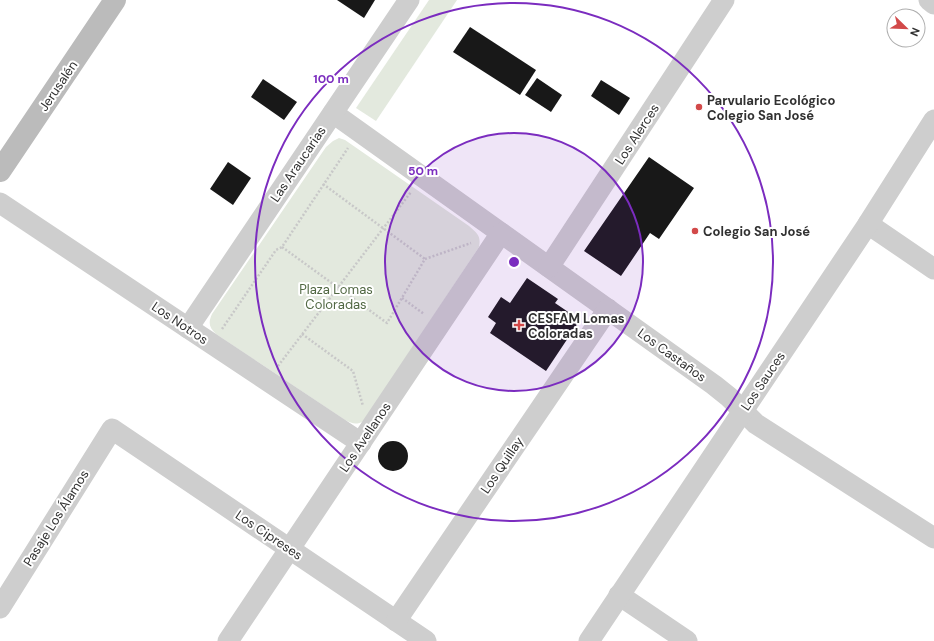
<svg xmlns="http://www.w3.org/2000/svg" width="934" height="641" font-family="'DM Sans',sans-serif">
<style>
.green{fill:#e3e9de}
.building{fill:#181818}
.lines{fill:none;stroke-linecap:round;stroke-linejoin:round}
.path{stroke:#c8c8c8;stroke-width:2.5;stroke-dasharray:2 2;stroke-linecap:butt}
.street{stroke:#cecece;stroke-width:21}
.secondary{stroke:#bbb;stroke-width:22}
.ring{fill:none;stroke:#7b2cbf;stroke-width:2}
.poi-dot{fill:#d24949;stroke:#fff;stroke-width:1.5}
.labels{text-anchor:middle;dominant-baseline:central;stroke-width:4;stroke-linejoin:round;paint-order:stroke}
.street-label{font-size:13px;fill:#313131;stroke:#fff}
.poi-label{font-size:13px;font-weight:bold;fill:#313131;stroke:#fff;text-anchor:start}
.park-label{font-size:13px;fill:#516843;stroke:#fff}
.centre{fill:#7b2cbf;stroke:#fff;stroke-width:2}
.ring-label{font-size:12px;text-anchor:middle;font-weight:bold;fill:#7b2cbf;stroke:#fff;stroke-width:4;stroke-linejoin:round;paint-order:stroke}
</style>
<rect width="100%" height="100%" fill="#fff"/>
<!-- green -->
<g class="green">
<polygon points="429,0 457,0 376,121 356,108"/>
<path d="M339,138l6,2 124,86c9,8 12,10 10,21l-115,174c-8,4 -11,3 -19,-1l-129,-86c-7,-7 -8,-11 -4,-20l114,-167 7,-6z"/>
</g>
<!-- building -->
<g class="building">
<polygon points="337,0 375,0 364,18"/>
<polygon points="470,27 536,70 520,95 453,52"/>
<polygon points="537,78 562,95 551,112 525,95"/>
<polygon points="263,79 297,102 284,120 251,97"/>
<polygon points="601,80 630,98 619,115 591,96"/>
<polygon points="649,157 694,188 659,239 650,233 621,276 584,251"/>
<polygon points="228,162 251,178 233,205 210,189"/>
<polygon points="527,278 558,299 555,303 580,320 546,371 490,333 496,323 488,317 501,297 510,303"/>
<circle cx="393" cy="456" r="15"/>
</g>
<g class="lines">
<!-- path -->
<g class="path">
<polyline points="323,184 425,259"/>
<polyline points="282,247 387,323 425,259 471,243"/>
<polyline points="402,298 424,314"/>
<polyline points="222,329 276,250 282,247 348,148"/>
<polyline points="302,334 353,371 363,406"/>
<polyline points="278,366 411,192"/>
</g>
<!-- street -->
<g class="street">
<polyline points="929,0 934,4"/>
<polyline points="333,113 714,385 729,397 756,424 934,538"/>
<polyline points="0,203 361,443"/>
<polyline points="868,224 934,269"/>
<polyline points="549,267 724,0"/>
<polyline points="188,328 409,0"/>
<polyline points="619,595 687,641"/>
<polyline points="0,608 112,429 426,641"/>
<polyline points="396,621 608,309"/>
<polyline points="228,641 501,233"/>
<polyline points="589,641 868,224 934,120"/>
</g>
<!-- secondary -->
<polyline class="secondary" points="0,171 115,0"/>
</g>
<!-- distance rings -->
<circle cx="514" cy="262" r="129" fill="#7b2cbf" fill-opacity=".12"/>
<g class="ring">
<circle cx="514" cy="262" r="129"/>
<circle cx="514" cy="262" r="259"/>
</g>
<!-- markers -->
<g class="poi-dot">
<circle cx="699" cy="107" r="4"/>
<circle cx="695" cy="231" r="4"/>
<path d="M517 319h4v4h4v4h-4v4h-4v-4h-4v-4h4z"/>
</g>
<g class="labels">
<!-- street labels -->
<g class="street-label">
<text transform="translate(58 86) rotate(-56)">Jerusalén</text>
<text transform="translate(637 134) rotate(-57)">Los Alerces</text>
<text transform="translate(298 164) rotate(-56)">Las Araucarias</text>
<text transform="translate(180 323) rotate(34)">Los Notros</text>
<text transform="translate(672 355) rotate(36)">Los Castaños</text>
<text transform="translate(763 381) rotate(-56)">Los Sauces</text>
<text transform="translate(365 437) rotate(-56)">Los Avellanos</text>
<text transform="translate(502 465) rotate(-56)">Los Quillay</text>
<text transform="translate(56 518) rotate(-58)">Pasaje Los Álamos</text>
<text transform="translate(269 535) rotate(34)">Los Cipreses</text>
</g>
<!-- poi labels -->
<g class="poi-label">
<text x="707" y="100">Parvulario Ecológico<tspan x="707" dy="15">Colegio San José</tspan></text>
<text x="703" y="231">Colegio San José</text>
<text x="528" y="318">CESFAM Lomas<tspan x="528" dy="15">Coloradas</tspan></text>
</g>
<!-- park labels -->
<g class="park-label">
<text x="336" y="289">Plaza Lomas<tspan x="336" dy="15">Coloradas</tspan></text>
</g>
</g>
<circle cx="514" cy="262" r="6" class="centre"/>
<g class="ring-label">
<text x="331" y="83">100 m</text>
<text x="423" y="175">50 m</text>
</g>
<!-- north arrow -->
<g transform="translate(906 28) rotate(113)"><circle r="19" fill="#ffffff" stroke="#adadad"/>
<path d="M0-3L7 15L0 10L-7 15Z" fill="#d24949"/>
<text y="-6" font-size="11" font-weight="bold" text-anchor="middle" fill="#313131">N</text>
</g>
</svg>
